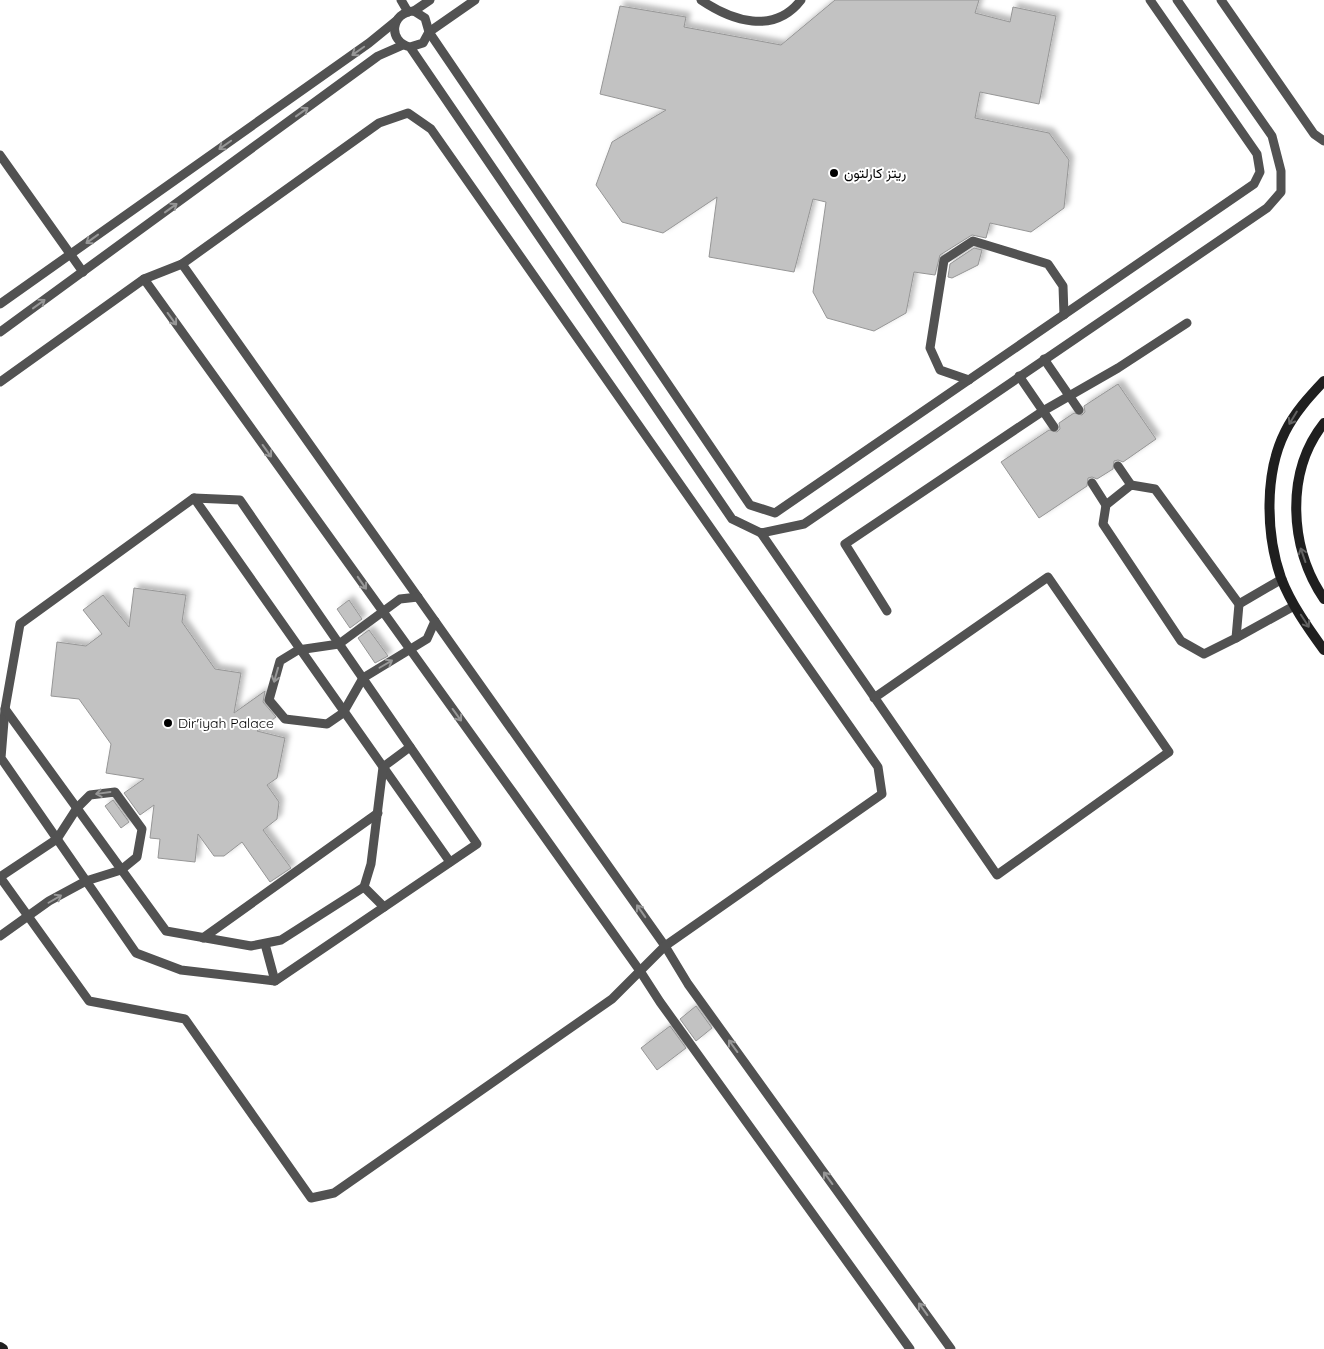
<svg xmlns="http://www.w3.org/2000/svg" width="1324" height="1349" font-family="Quicksand,Vazirmatn,sans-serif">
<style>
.building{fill:#c2c2c2;stroke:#969696;filter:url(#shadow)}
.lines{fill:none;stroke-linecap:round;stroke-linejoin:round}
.lane{stroke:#525252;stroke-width:9}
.secondary{stroke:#1f1f1f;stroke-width:10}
.oneway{stroke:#979797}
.oneway2{stroke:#626262}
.poi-dot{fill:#000;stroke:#fff;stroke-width:2}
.labels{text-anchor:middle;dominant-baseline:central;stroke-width:4;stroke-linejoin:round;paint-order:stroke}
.poi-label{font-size:14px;fill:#000;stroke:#fff;text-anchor:start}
</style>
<defs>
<filter id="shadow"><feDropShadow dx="4.5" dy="-4.5" stdDeviation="2.5" flood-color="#0004"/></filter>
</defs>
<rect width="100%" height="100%" fill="#fff"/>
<!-- building -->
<g class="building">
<polygon points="835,0 979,0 975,13 1010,22 1013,7 1056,16 1039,104 980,92 975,118 1049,133 1069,160 1064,208 1031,232 990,223 986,238 972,235 940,255 935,275 914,272 906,313 874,331 827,318 813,292 826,202 813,199 794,272 709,257 717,197 663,233 622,222 596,185 612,142 666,110 600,94 620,6 686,17 684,27 781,45"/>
<polygon points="974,248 982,250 978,265 952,278 948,277 950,264"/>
<polygon points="1118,384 1156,439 1123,462 1118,460 1114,461 1113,469 1097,479 1092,477 1088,478 1087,486 1039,518 1001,462 1049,430 1057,432 1060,429 1059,423 1074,413 1082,415 1085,412 1084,406"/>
<polygon points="134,588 186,595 182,622 215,669 241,673 234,713 265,691 263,702 276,717 257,731 285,738 277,778 267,785 279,802 277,819 263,830 291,868 270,882 242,842 224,856 214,856 198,834 195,862 158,858 160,839 150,838 154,805 140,815 124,793 144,779 106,773 111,744 79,699 51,696 57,642 86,646 102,634 83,610 103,595 129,627"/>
<polygon points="349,600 362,619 350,628 337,609"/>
<polygon points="369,630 388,656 375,663 358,638"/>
<polygon points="113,800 129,822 121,828 105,806"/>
<polygon points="696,1006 712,1028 696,1041 680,1019"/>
<polygon points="670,1026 686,1048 657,1070 641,1048"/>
</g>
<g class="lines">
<!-- lane -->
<g class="lane">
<polyline points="401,0 408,12"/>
<polyline points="475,0 429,32 750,505 775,513 1254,184 1260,172 1257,154 1150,0"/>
<path d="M701,0c31,21 73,35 100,0"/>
<polyline points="1221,0 1314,134 1324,141"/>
<polyline points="414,11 430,0"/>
<path d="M410,47l13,-4 6,-11 -4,-14 -11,-7c-23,1 -27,30 -4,36l322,472 29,14 43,-9 463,-316 14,-16v-21l-9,-35 -95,-136"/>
<polyline points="0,155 83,272"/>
<polyline points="182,264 665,946 688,984 951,1349"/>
<polyline points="144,279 514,794 640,971 660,1002 910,1349"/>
<polyline points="0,304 369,43 396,21"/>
<polyline points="0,332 378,56 403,45"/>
<polyline points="1044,359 1079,410"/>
<polyline points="1019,376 1054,427"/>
<polyline points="969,380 940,370 930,348 944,260 973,241 1048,264 1063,286 1064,315"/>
<polyline points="0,382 144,279 182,264 379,123 408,113 431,129 878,767 882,794 665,946 612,999 334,1193 311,1198 185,1019 89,1001 0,877"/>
<polyline points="1118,466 1131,485"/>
<polyline points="1092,483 1106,505"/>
<polygon points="1131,485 1155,489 1239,604 1236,638 1204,654 1181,641 1103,524 1106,505"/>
<polygon points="194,498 240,500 477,844 275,981 181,970 136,953 1,758 5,709 20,624"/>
<polyline points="194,498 450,862"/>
<polyline points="761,533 997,875 1169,752 1048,577 874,698"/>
<polyline points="418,597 400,599 339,644 298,650 280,661 269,700 285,719 327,724 343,713 363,678 427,639 435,621"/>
<polyline points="1239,604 1282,579"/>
<polyline points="887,611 845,544 1043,411 1118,368 1187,323"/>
<polyline points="1236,638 1294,606"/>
<polyline points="5,709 166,931 251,946 281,940 364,887 371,864 383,767 410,747"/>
<polyline points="0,877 57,839 77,808 90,795 115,792 142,829 137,857 121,870 86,881 49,901 0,936"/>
<polyline points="364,887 384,907"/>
<polyline points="203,938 378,813"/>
<polyline points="265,944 275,981"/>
</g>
<!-- secondary -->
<g class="secondary">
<path d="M1324,381c-15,16 -29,31 -39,51 -21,42 -19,103 -4,146 10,26 27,50 43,72"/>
<path d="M1324,423c-39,49 -35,125 0,176"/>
<polyline points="0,1347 3,1349"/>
</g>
</g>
<!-- one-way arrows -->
<defs><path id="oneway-shaft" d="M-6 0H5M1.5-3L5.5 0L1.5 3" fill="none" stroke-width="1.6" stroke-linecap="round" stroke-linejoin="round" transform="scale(1.25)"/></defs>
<g class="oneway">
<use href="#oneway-shaft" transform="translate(358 51) rotate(145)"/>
<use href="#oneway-shaft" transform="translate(302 112) rotate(-36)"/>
<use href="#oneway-shaft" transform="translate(225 145) rotate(145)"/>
<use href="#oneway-shaft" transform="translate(171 208) rotate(-36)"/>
<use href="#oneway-shaft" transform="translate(92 239) rotate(144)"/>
<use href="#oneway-shaft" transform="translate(39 304) rotate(-36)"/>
<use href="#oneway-shaft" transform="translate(172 319) rotate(54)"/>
<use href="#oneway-shaft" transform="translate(267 451) rotate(54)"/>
<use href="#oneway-shaft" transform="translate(362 583) rotate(55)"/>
<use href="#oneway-shaft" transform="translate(386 664) rotate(-30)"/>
<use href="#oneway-shaft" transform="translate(276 675) rotate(106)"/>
<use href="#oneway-shaft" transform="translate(457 715) rotate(54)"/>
<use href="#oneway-shaft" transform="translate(103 793) rotate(172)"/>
<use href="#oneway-shaft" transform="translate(55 899) rotate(-30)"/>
<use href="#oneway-shaft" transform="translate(641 911) rotate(-125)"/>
<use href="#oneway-shaft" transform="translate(733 1046) rotate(-126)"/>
<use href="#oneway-shaft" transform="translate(828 1178) rotate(-126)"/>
<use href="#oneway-shaft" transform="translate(923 1309) rotate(-126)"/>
</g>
<g class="oneway2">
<use href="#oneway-shaft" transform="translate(1293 418) rotate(121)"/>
<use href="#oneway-shaft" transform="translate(1303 555) rotate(-109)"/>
<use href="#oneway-shaft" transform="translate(1305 621) rotate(57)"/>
</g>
<!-- markers -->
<g class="poi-dot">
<circle cx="834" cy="173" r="5"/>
<circle cx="168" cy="723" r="5"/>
</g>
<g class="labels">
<!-- poi labels -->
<g class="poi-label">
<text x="844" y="173">ريتز كارلتون</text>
<text x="178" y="723">Dir'iyah Palace</text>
</g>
</g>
</svg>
